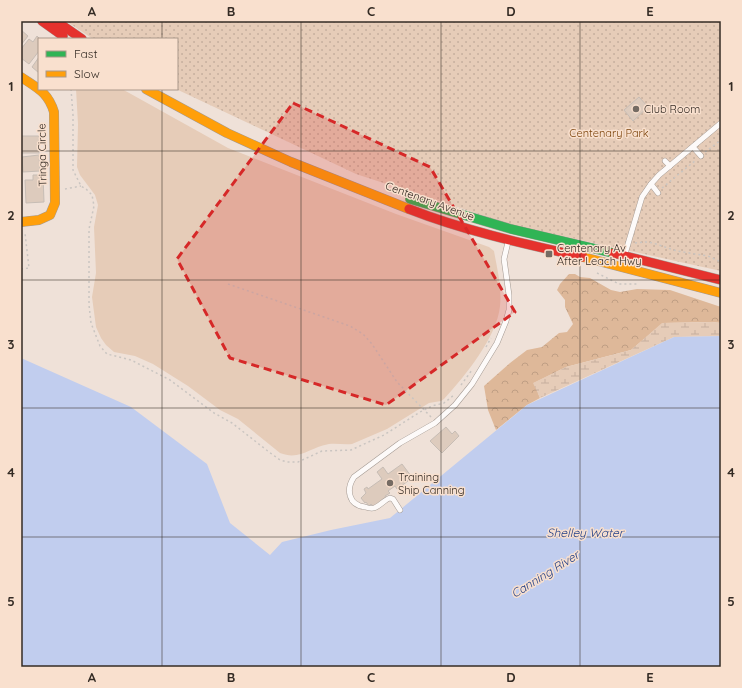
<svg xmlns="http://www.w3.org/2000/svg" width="742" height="688" font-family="Quicksand,sans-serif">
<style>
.green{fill:#e6ccb8}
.forest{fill:url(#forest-crowns)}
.wetland{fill:url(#wetland-marsh)}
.park{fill:url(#park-dots)}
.water{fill:#c1cdee}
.building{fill:#ddcbbd;stroke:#c7bdb5}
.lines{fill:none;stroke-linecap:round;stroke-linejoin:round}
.lane-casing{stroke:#a49a93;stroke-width:6}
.fast-casing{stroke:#a49a93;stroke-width:10}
.slow-casing{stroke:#a49a93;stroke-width:10}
.jam-casing{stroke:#a49a93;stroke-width:10}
.path{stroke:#cac5c1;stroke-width:1.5;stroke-dasharray:2 3;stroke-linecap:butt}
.lane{stroke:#fdfaf9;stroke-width:5}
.fast{stroke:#30b455;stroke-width:9}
.slow{stroke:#ff9f0a;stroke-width:9}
.jam{stroke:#e5322d;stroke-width:9}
.marked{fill:#d62828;fill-opacity:0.2;stroke:#d62828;stroke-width:3;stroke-dasharray:8 5;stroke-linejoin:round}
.grid{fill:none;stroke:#342b24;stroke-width:1;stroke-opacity:0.55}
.poi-dot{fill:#756b63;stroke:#f9e0ce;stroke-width:1.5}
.labels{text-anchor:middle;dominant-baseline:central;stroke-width:3;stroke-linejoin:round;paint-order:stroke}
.poi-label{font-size:11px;fill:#342b24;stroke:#f9e0ce;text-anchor:start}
.park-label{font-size:11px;fill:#7e460e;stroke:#f9e0ce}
.street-label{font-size:11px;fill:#342b24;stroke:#f9e0ce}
.water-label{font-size:12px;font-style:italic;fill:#234088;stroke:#f9e0ce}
.neatline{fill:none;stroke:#342b24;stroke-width:1.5}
.grid-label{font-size:13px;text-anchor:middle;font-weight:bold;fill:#342b24}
</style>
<defs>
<pattern id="forest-crowns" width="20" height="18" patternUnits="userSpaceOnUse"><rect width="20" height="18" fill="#deb899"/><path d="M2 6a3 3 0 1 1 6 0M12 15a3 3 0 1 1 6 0" fill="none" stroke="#bf9e84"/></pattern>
<pattern id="wetland-marsh" width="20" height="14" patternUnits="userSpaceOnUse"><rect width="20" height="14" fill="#e6ccb8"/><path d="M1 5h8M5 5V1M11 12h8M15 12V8" fill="none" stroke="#c6af9e"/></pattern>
<pattern id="park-dots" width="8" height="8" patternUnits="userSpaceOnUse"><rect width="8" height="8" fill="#e6ccb8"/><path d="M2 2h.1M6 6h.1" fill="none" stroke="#c6af9e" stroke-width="1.8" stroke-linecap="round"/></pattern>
</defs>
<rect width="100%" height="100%" fill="#efe1d8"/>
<!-- green -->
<path class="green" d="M76,89h46l106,59 168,66 93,33 5,4c3,17 8,37 6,55 -3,31 -35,70 -56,93l-3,2 -12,2 -42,26 -35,15c-8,1 -15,-1 -23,0 -19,3 -29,17 -49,9l-42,-34 -18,-9 -32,-24 -35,-22 -18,-8 -21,-4 -8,-7 -5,-7 -5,-11 -4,-30 4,-24 -2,-46 4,-22 -3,-10 -15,-20 -3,-8 1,-43z"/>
<!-- forest -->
<polygon class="forest" points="569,274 575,274 580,277 590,278 611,290 620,292 637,289 670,290 721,307 721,323 712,322 663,323 631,350 566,367 534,383 540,398 527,405 496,430 488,410 484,386 510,363 527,350 542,347 559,333 567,332 573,324 565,307 565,300 557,290 560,284"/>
<!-- wetland -->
<polygon class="wetland" points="712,322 721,323 721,336 674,337 540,398 533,383 566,367 631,350 662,323"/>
<!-- park -->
<polygon class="park" points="66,21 721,21 721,271 512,225 356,174 176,89 177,89 177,39 93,39"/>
<!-- water -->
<polygon class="water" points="721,336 721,667 21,667 21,358 131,407 207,464 230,523 270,555 282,542 331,530 390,518 527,405 674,337"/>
<!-- building -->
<g class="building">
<polygon points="21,30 28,36 21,45"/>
<polygon points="37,36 40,39 39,39 39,51 29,64 21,58 21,49 29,39 33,42"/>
<polygon points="39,57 39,73 32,67"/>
<polygon points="639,97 648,107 633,121 624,110"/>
<rect x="21" y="136" width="18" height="17"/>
<polygon points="39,155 40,171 23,172 22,157"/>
<polygon points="33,175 43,175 44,202 26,203 25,180 33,180"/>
<polygon points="446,427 452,434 455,431 459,436 442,453 430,441"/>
<polygon points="402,464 411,476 406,479 408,481 397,489 395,486 388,491 390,493 385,496 386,498 374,507 371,504 369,506 366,502 365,503 361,498 366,493 364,489 367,487 368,489 382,479 377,472 383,467 388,474"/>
</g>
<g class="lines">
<defs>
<g id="lane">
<polyline points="693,147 701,156"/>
<polyline points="665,161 670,166"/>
<polyline points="651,184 658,193"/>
<polyline points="625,254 642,197 651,184 659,175 721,123"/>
<path d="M400,510l-7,-11 -3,-1c-6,2 -10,8 -16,10 -3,1 -6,0 -9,-1 -17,-2 -19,-18 -11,-30l46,-34 35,-20 20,-18 17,-21 25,-41 9,-22 3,-11v-15l-5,-36 4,-17"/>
</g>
<polyline id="fast" points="410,199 511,229 613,253"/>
<g id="slow">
<path d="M21,77c16,11 27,15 33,35l1,91 -5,12 -11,5 -18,2"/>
<polyline points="146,89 227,133 291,162 409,209"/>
<polyline points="583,257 721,293"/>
</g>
<g id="jam">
<polyline points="42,21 63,36"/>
<polyline points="56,21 82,39"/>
<path d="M409,209c56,22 116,35 174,48"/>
<polyline points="613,253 721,280"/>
</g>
</defs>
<!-- lane casing -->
<use href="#lane" class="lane-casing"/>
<!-- fast casing -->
<use href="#fast" class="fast-casing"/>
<!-- slow casing -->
<use href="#slow" class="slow-casing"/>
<!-- jam casing -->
<use href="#jam" class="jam-casing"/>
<!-- path -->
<g class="path">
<polyline points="71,89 73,115 73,170 81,186 86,189 92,195 94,206 89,229 89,305 91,323 100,346 107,354 131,360 170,380 214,413 232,423 269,452 280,460 287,462 298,462 322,451 351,450 384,435 420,412 432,406 444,403 454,395"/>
<polyline points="705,152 721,140"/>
<polyline points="662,188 696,160"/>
<polyline points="65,189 81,186"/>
<polyline points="635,243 646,242 653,243 677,251 708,256 721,262"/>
<polyline points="21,269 29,268 25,233"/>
<polyline points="597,273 619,284 638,284"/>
<polyline points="228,284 350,326 363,334 372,344 397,382 432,418"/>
<polyline points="486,347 491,338"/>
<polyline points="461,385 472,370"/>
</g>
<!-- lane -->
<use href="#lane" class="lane"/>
<!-- fast -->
<use href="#fast" class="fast"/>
<!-- slow -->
<use href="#slow" class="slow"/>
<!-- jam -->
<use href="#jam" class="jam"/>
</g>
<!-- marked area -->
<path class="marked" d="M293,103l137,64 85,145 -129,93 -156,-47 -53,-99z"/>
<!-- grid -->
<path class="grid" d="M162,21v18M301,21v646M441,21v646M580,21v646M162,89v578M21,151h700M21,280h700M21,408h700M21,537h700"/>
<!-- markers -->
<g class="poi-dot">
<circle cx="636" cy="109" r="4"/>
<rect x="545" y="250" width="8" height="8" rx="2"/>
<circle cx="390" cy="483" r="4"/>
</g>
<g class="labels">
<!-- poi labels -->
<g class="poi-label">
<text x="644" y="109">Club Room</text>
<text x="557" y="248">Centenary Av<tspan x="557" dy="13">After Leach Hwy</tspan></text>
<text x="398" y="477">Training<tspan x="398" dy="13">Ship Canning</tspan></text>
</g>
<!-- park labels -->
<g class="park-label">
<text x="609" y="133">Centenary Park</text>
</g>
<!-- street labels -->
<g class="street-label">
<text transform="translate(42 155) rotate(-91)">Tringa Circle</text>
<text transform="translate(430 201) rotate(20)">Centenary Avenue</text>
</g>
<!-- water labels -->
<g class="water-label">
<text x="585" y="532">Shelley Water</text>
<text transform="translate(545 574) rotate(-32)">Canning River</text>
</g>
</g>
<!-- border -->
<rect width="742" height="688" fill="none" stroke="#f9e0ce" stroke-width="44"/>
<!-- legend -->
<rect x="38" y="38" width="140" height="52" fill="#f9e0ce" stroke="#aa988a"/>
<rect x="46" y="51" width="20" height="6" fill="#30b455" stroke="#aa988a"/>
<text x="74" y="58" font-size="12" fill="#342b24">Fast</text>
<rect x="46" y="71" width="20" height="6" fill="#ff9f0a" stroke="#aa988a"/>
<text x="74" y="78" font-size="12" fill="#342b24">Slow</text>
<rect x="22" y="22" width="698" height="644" class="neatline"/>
<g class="grid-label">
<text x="92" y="16">A</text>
<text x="231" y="16">B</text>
<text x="371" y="16">C</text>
<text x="511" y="16">D</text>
<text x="650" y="16">E</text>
<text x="11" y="91">1</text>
<text x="731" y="91">1</text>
<text x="11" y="220">2</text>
<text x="731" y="220">2</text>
<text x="11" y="349">3</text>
<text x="731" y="349">3</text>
<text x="11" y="477">4</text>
<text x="731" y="477">4</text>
<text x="11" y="606">5</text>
<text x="731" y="606">5</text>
<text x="92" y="682">A</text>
<text x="231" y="682">B</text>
<text x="371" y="682">C</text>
<text x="511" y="682">D</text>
<text x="650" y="682">E</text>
</g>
</svg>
